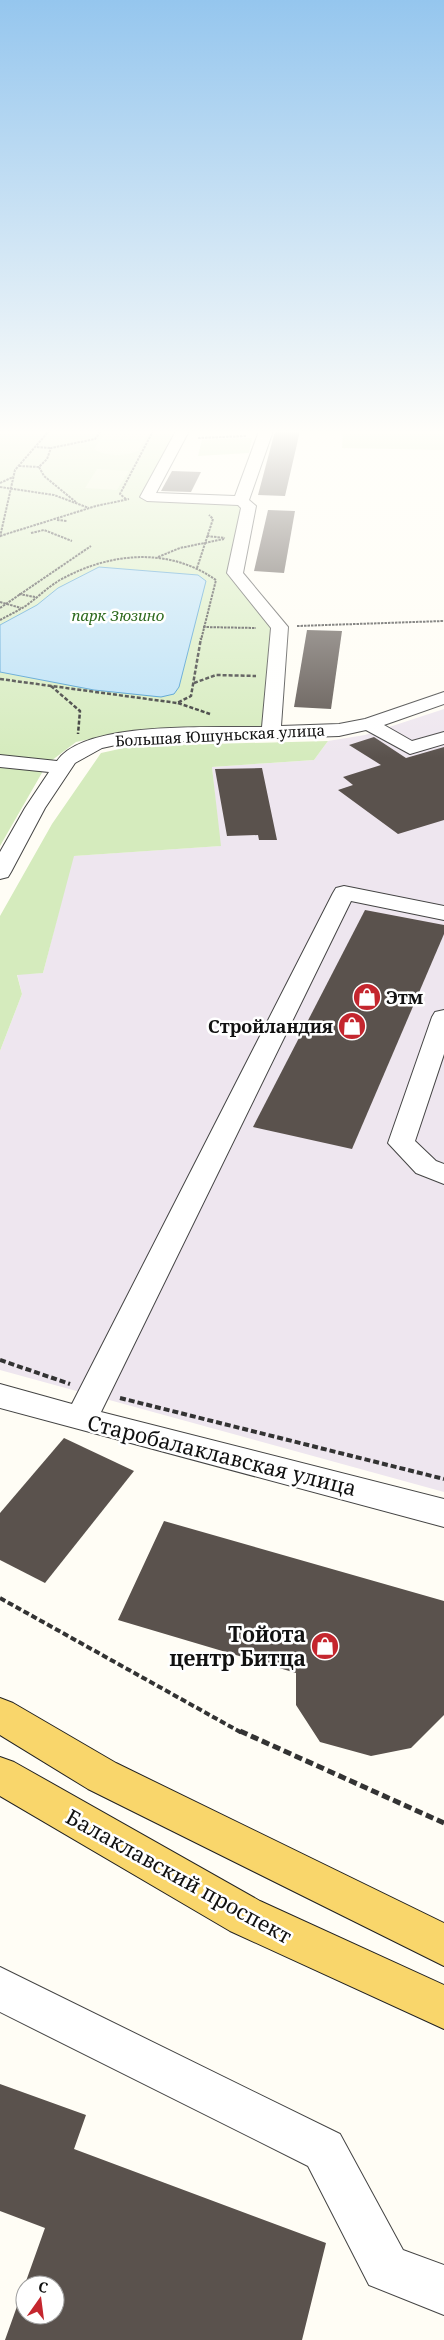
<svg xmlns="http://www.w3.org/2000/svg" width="444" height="2340" font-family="'Noto Serif',serif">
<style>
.industrial{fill:#eee6ef}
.green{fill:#d5ebbd}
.pitch{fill:#e6f2cf}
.water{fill:#b9e0f7;stroke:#3f96cf}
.building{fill:#5a524d;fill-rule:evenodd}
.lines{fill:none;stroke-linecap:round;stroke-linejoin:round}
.minor-casing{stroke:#444;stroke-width:2}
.major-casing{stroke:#222;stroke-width:2}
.path-far3{stroke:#333;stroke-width:2;stroke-dasharray:2.5 1;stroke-linecap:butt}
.path-far2{stroke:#333;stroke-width:2.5;stroke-dasharray:4 2;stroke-linecap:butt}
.path-far1{stroke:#333;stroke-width:4;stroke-dasharray:6 3;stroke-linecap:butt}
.path{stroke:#333;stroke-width:5;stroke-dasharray:8 4;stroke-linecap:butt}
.minor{fill:#fff;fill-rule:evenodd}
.major{fill:#f9d66b;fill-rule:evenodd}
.labels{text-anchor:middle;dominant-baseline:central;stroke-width:5;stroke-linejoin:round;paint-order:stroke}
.far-park-label{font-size:15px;font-style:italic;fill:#2f6b1f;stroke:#fff}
.far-street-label{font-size:15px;fill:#111;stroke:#fff}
.poi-label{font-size:18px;font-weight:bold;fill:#111;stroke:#fff;text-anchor:start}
.near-street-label{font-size:21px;fill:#111;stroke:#fff}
.near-poi-label{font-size:21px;font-weight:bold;fill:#111;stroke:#fff;text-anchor:end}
</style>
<rect width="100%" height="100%" fill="#fffdf5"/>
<!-- industrial -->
<polygon class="industrial" points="444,709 444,1492 0,1370 0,1051 22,994 17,974 43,973 73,856 220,846 212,767 314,760 328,741 365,735"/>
<!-- green -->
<g class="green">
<polygon points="0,431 174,431 143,499 249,503 233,576 273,627 264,726 122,732 76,742 47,764 0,846"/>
<polygon points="343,431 444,431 444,450 342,448"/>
<polygon points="252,438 249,453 198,456 202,440"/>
<polygon points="328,741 314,760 212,767 221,846 74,856 43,973 17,975 22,994 0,1051 0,916 52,824 101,753 133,746"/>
</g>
<!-- pitch -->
<g class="pitch">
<path d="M106,431h43l-11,20c-11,5 -33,6 -44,-2z"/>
<polygon points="97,469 129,471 117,490 85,488"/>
</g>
<!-- water -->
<polygon class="water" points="99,567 198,575 206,581 179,687 174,694 161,697 94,690 0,672 0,625 37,605 58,588"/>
<!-- building -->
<g class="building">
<polygon points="275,431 300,431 285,496 258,495"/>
<polygon points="172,471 201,472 191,492 161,491"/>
<polygon points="268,510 295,511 284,573 254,571"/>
<polygon points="307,630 342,631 331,709 294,707"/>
<polygon points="374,737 406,758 444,747 444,820 398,834 338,790 353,785 343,777 381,765 349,745"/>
<polygon points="262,768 277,840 259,840 258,835 227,836 215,769"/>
<polygon points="365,910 444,925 444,934 352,1149 253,1127"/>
<polygon points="64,1438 134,1471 45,1583 0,1560 0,1513"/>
<polygon points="164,1521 444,1601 444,1715 411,1748 371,1756 320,1742 296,1705 296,1673 118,1620"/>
<path d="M0,2084l86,31 -12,34 252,94 -24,97h-297l40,-112 -45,-17zM25,2285h30v30h-30z"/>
</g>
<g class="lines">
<defs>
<g id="minor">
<path d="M176,431h13l-33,62 79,3 24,-65h14l-24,69 7,6 -13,67 45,54 -7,99 58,-2 26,-5 79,-27v12l-60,21 28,16 32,-9v12l-34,10 -44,-24 -27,6 -214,7 -23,5 -27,15 -30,45 -34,64 -3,5 -8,2v-27l25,-44 24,-36 -49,-5v-12l57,6c28,-41 157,-33 205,-34l9,-99 -44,-55 14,-65 -3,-3 -91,-4 -7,-4z"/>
<polygon points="344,886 444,906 444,920 351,901 101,1412 444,1499 444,1527 0,1408 0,1384 72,1404 333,893 336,888"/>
<polygon points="444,1010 444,1054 415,1141 436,1161 444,1164 444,1184 416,1173 388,1143 432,1017 435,1012"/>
<polygon points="0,1967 340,2134 403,2250 444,2265 444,2315 369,2285 308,2166 0,2012"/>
</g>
<g id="major">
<polygon points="0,1698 13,1703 116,1763 444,1923 444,1966 88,1789 0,1735"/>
<polygon points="0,1757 14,1762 260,1901 444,1985 444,2029 230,1931 0,1796"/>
</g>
</defs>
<!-- minor casing -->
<use href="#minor" class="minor-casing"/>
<!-- major casing -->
<use href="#major" class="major-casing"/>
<!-- path-far3 -->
<g class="path-far3">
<polyline points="198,438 246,436"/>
<polyline points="37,447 51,448"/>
<polyline points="19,466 39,467 47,459 51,448 95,439 101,431"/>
<polyline points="39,467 44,476 77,503"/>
<polyline points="0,483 13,477"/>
<polyline points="0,487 54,495 89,508"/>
<polyline points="126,499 120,494 153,431"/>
<polyline points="57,520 67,521"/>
<polyline points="31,533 44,530 72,541"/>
<polyline points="0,536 96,506 129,499"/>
<polyline points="207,536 225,538"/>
<polyline points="0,537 15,470 49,431"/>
<polyline points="158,557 180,548 224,539"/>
<polyline points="197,568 213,519 209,515"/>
<polyline points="19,594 35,597"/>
<polyline points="0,602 21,608"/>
<polyline points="0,608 91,546"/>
<path d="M0,620c9,-5 18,-9 27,-15 11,-8 21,-18 33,-25 50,-28 109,-33 156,0l-15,60"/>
<polyline points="297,626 444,621"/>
<polyline points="203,627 256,628"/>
</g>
<!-- path-far2 -->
<g class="path-far2">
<polyline points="0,679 177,703 191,696 201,638"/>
<polyline points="194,683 216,675 256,676"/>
<polyline points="51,686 80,711 78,734"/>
<polyline points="178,703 210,714"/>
</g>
<!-- path-far1 -->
<g class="path-far1">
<polyline points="0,1360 70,1384"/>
<polyline points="120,1398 444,1479"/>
<polyline points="0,1598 242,1733"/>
</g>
<!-- path -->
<polyline class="path" points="240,1731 444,1823"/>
<!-- minor -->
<use href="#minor" class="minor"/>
<!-- major -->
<use href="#major" class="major"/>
</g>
<!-- sky -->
<linearGradient id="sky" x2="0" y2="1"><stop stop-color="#95c6ee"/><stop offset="0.57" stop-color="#fffefa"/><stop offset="1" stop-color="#fffefa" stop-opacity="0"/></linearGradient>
<rect width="444" height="758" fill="url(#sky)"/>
<!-- icons -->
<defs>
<symbol id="shop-disc" viewBox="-11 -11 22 22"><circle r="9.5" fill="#c4262e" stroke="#fff"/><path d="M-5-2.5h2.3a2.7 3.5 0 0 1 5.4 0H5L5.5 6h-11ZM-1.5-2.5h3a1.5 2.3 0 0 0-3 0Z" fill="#fff"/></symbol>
</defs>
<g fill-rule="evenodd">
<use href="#shop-disc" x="351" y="981" width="32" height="32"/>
<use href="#shop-disc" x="336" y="1010" width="32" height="32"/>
<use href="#shop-disc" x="309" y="1630" width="32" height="32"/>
</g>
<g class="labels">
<!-- far-park labels -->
<g class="far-park-label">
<text x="118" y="615">парк Зюзино</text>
</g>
<!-- far-street labels -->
<g class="far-street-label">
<text transform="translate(220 735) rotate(-3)">Большая Юшуньская улица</text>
</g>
<!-- poi labels -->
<g class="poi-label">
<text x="386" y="997">Этм</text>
<text x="333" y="1026" text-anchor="end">Стройландия</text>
</g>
<!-- near-street labels -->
<g class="near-street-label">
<text transform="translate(222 1455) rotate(14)">Старобалаклавская улица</text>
<text transform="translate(179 1876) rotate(29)">Балаклавский проспект</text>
</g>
<!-- near-poi labels -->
<g class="near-poi-label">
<text x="306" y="1634">Тойота<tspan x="306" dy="24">центр Битца</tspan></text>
</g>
</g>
<!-- north arrow -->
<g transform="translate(40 2300) rotate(14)"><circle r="24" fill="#ffffff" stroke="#a0a0a0"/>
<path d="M0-4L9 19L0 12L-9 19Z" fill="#c4262e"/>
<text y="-8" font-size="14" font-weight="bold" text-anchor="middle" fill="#111111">С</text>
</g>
</svg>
